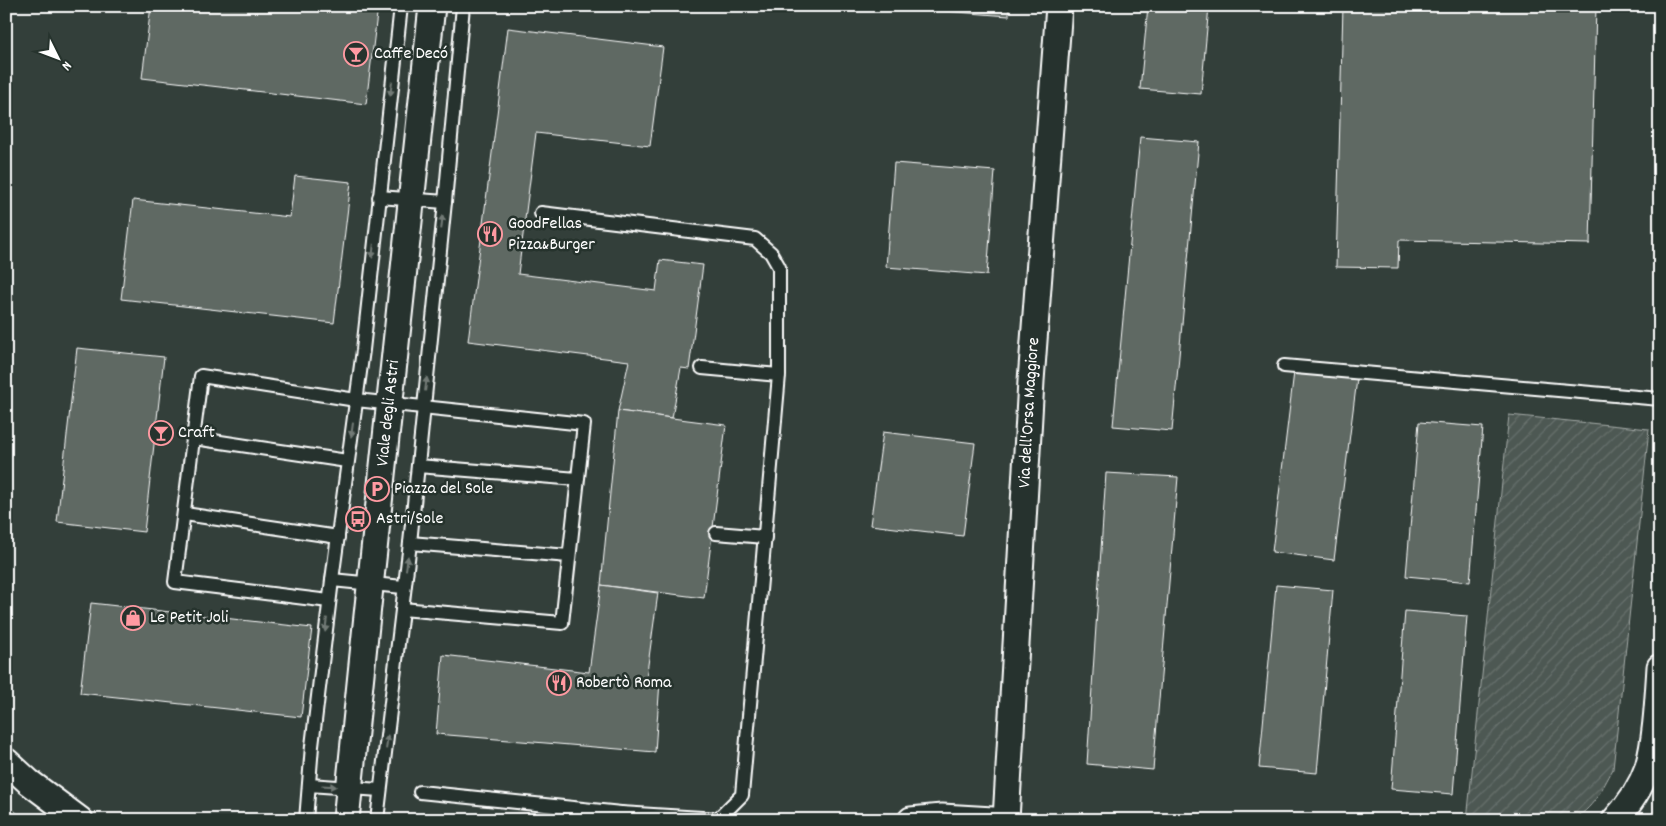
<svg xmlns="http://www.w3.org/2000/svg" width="1666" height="826" font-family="Dekko,sans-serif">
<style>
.grass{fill:url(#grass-tufts);stroke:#a6aca9}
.garden{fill:url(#garden-furrows);stroke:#a6aca9}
.building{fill:#5f6964;stroke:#fff}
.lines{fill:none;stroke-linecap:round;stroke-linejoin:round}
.lane-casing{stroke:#fff;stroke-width:16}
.street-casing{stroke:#fff;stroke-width:29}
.lane{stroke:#26332d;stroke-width:12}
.street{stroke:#26332d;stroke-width:25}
.oneway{fill:#727a76}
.labels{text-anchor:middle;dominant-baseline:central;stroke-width:5;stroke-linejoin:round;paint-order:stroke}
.poi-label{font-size:18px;fill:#fff;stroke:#26332d;text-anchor:start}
.street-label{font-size:18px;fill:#fff;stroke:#26332d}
</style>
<defs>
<pattern id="grass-tufts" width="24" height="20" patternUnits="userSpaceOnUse" patternTransform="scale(1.25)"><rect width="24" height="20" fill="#4d5853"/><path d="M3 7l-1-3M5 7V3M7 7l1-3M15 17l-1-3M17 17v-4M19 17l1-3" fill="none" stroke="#68716d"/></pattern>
<pattern id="garden-furrows" width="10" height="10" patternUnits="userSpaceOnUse" patternTransform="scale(1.25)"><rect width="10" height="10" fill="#4d5853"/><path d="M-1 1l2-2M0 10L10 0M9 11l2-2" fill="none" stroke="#68716d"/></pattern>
</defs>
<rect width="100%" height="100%" fill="#333f3a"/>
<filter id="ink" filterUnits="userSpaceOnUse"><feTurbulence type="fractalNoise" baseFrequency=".02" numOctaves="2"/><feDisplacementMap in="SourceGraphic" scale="10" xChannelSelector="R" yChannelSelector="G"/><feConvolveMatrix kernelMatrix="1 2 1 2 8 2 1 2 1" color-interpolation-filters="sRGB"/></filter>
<g filter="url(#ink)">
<!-- grass -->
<polygon class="grass" points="6,803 25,820 6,820"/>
<!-- garden -->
<path class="garden" d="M1509,415l140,14 -36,340c-11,20 -20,41 -42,51h-104z"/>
<!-- building -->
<g class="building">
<polygon points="151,6 378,6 366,104 142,78"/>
<polygon points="905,6 1009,6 1009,16 904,8"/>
<polygon points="1148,6 1209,6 1201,94 1140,89"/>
<polygon points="1343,6 1596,6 1590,244 1399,240 1398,268 1336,267"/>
<polygon points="508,28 663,47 650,146 536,133 518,274 656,291 660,260 703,265 689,369 681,368 672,418 618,411 629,361 468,341"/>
<polygon points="1140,137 1199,142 1172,431 1113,426"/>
<polygon points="894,163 995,171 987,275 886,267"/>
<polygon points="295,176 351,182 334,323 121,299 133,200 290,217"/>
<polygon points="77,348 164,357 144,532 57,522"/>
<polygon points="1294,372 1357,379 1334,560 1272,552"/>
<polygon points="618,411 726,425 704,598 601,585"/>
<polygon points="1419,422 1483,427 1470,582 1406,576"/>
<polygon points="883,432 975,443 963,536 870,525"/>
<polygon points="1106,473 1178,477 1153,770 1087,764"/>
<polygon points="601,585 658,593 646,679 660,681 655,752 436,734 443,655 589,672"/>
<polygon points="1276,585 1333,590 1317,773 1259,768"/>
<polygon points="91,603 312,628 301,717 80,693"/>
<polygon points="1405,611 1467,616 1453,794 1391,789"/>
</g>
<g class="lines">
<defs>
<g id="lane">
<polyline points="379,197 445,202"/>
<polyline points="541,213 755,239 771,253 779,267 779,375 742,795 718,819 621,813 621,820"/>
<polyline points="1284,366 1660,399"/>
<polyline points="702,368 779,375"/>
<polyline points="194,438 347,461"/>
<polyline points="418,466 577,479"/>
<polyline points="185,514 338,537"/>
<polyline points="716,533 765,537"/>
<polyline points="410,543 569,556"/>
<polyline points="332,580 403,587"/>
<polyline points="329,601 175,582 201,376 356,400 584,424 562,623 402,609"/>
<polyline points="309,785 380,790"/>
<polyline points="420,792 621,813"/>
<polyline points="306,820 312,746 332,580 363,350 401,6"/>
<polyline points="377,820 410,543 445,202 463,6"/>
</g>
<g id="street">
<polyline points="6,761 29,782 80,820"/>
<path id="s1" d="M346,820l20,-195 66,-619"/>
<polyline points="911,820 942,817 993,820"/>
<path id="s2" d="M1006,820l25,-439 28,-375"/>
<path d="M1615,820c14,-15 26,-33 33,-53 8,-27 10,-70 12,-100"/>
</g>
</defs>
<!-- lane casing -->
<use href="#lane" class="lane-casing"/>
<!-- street casing -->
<use href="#street" class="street-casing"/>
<!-- lane -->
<use href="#lane" class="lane"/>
<!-- street -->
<use href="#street" class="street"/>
</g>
<!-- one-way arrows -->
<defs><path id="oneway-solid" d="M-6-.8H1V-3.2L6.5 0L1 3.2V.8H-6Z" transform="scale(1.25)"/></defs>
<g class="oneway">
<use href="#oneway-solid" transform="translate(391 89) rotate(97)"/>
<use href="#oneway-solid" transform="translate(442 222) rotate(-84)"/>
<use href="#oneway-solid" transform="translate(373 251) rotate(96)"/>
<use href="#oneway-solid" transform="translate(426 384) rotate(-83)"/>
<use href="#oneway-solid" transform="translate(352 430) rotate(98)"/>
<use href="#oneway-solid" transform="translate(407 563) rotate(-82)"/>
<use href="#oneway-solid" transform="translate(326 625) rotate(97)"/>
<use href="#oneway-solid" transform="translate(387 742) rotate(-83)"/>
<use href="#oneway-solid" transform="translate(329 786) rotate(3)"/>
</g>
</g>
<!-- icons -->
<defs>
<symbol id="bar-ring" viewBox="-11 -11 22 22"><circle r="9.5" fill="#26332d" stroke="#ff9aa2" stroke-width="1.5"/><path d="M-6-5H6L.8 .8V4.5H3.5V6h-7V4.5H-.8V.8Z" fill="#ff9aa2"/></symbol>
<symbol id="restaurant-ring" viewBox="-11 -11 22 22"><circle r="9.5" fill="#26332d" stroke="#ff9aa2" stroke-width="1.5"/><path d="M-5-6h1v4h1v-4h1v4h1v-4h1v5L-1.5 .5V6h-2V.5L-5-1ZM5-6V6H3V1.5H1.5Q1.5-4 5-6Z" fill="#ff9aa2"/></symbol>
<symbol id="parking-ring" viewBox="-11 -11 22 22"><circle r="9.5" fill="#26332d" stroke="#ff9aa2" stroke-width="1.5"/><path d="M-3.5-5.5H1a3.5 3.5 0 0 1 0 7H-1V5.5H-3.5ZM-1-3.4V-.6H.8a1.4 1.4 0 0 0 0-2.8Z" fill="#ff9aa2"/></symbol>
<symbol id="bus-ring" viewBox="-11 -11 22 22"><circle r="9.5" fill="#26332d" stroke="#ff9aa2" stroke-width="1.5"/><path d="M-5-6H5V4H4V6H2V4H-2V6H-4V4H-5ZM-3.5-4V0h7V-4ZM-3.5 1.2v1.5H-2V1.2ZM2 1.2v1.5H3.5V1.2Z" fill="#ff9aa2"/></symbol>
<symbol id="shop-ring" viewBox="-11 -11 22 22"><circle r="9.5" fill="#26332d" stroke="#ff9aa2" stroke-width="1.5"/><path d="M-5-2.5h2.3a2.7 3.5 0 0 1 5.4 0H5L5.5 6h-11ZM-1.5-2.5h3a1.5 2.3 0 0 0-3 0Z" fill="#ff9aa2"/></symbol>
</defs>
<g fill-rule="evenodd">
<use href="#bar-ring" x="342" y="40" width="28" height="28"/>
<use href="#restaurant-ring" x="476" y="220" width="28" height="28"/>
<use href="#bar-ring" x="147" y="419" width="28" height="28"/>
<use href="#parking-ring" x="363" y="475" width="28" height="28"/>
<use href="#bus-ring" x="344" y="505" width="28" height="28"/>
<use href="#shop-ring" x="119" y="604" width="28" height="28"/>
<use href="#restaurant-ring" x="545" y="669" width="28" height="28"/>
</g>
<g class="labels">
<!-- poi labels -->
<g class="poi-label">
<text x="374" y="54">Caffe Decó</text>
<text x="508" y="224">GoodFellas<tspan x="508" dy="21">Pizza&amp;Burger</tspan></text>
<text x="178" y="433">Craft</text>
<text x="394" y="489">Piazza del Sole</text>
<text x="376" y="519">Astri/Sole</text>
<text x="150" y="618">Le Petit Joli</text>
<text x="576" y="683">Robertò Roma</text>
</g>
<!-- street labels -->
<g class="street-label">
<text stroke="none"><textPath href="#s1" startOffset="409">Viale degli Astri</textPath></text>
<text stroke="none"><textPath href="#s2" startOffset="408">Via dell'Orsa Maggiore</textPath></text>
</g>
</g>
<!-- margin -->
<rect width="1666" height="826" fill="none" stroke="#26332d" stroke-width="25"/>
<rect x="12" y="12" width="1641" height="801" fill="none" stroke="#fff" stroke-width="2" filter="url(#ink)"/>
<!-- north arrow -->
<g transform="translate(58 58) rotate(132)" stroke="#26332d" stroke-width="4" paint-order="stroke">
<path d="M0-4L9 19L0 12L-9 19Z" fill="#ffffff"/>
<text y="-8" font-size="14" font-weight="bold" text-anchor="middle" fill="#ffffff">N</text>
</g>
</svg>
